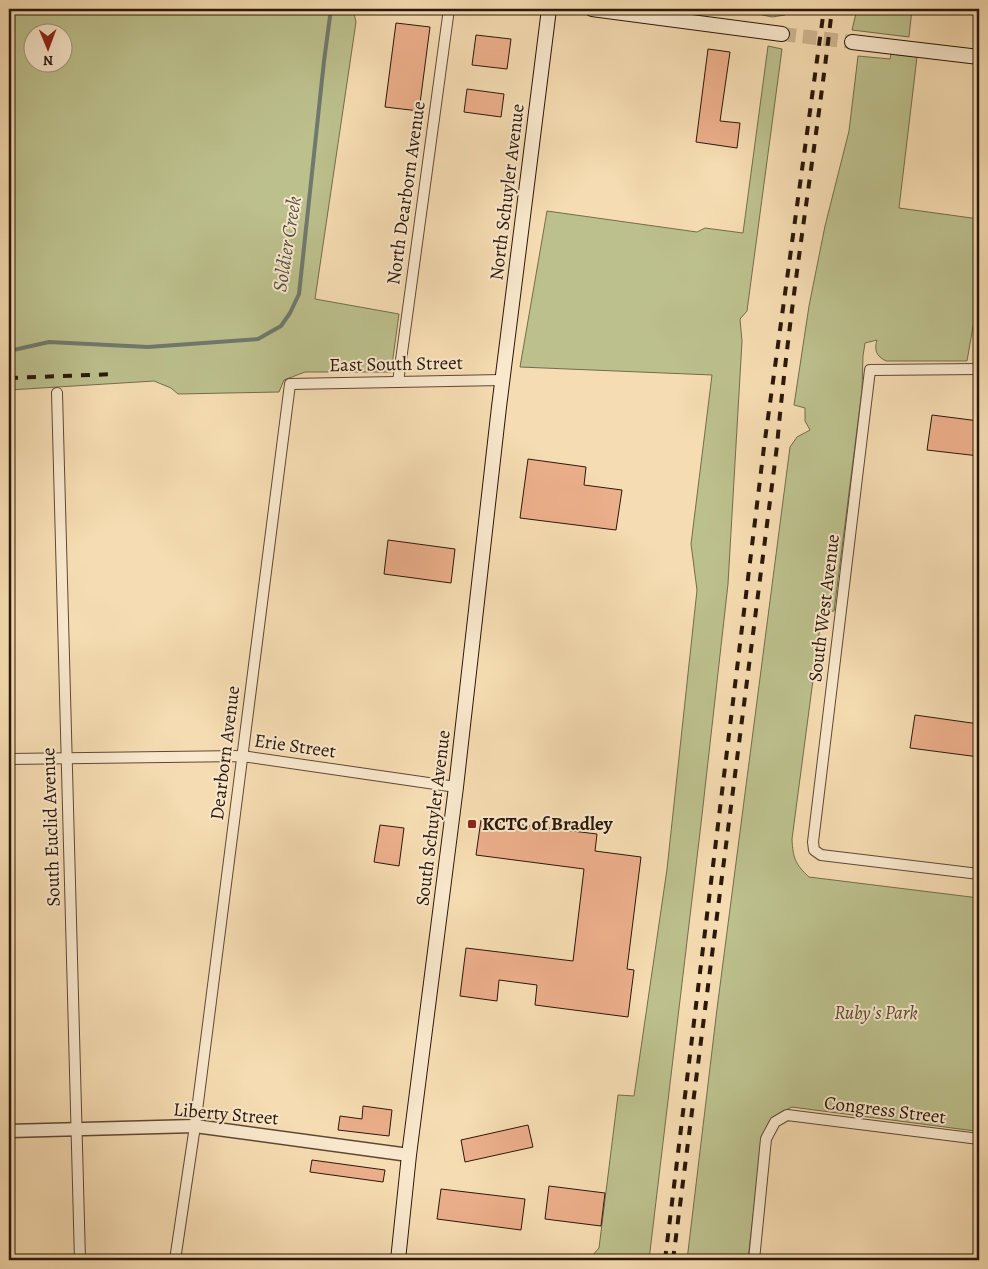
<svg xmlns="http://www.w3.org/2000/svg" width="988" height="1269" font-family="Alegreya,serif">
<style>
.green{fill:#bcc08d;stroke:#746c4b;fill-rule:evenodd}
.lines{fill:none;stroke-linecap:round;stroke-linejoin:round}
.stream{stroke:#6f796e;stroke-width:4}
.building{fill:#ecaf8b;stroke:#2b1709}
.secondary-tunnel{stroke:#cdb590;stroke-width:14;stroke-dasharray:14 7;stroke-linecap:butt}
.minor-casing{stroke:#5e4833;stroke-width:12}
.tertiary-casing{stroke:#5e4833;stroke-width:15}
.secondary-casing{stroke:#2b1709;stroke-width:16}
.minor{stroke:#f9e8cd;stroke-width:10}
.tertiary{stroke:#f9e8cd;stroke-width:12}
.secondary{stroke:#f9e8cd;stroke-width:14}
.rail{stroke:#2b1709;stroke-width:4;stroke-dasharray:9 9;stroke-linecap:butt}
.poi-dot{fill:#8f2418;stroke:#f9e8cd;stroke-width:2}
.labels{text-anchor:middle;dominant-baseline:central;stroke-width:4;stroke-linejoin:round;paint-order:stroke}
.street-label{font-size:19px;fill:#2b1709;stroke:#f9e8cd}
.poi-label{font-size:19px;font-weight:bold;fill:#2b1709;stroke:#f9e8cd;text-anchor:start}
.park-label{font-size:19px;font-style:italic;fill:#564a31;stroke:#f9e8cd}
.water-label{font-size:20px;font-style:italic;fill:#535044;stroke:#f9e8cd}
</style>
<rect width="100%" height="100%" fill="#f6dcb2"/>
<filter id="stains"><feTurbulence type="fractalNoise" baseFrequency=".004" numOctaves="4"/><feColorMatrix values="0 0 0 0 .2 0 0 0 0 .09 0 0 0 0 .02 0 0 0 .5 -.17"/></filter>
<radialGradient id="worn" r=".72"><stop offset=".6" stop-color="#630" stop-opacity="0"/><stop offset="1" stop-color="#630" stop-opacity=".3"/></radialGradient>
<!-- green -->
<g class="green">
<path d="M9,9h344l3,13 -41,277 84,15 -8,58h-86l-21,8 -5,12 -101,2 -7,-6 -17,-7 -145,9zM32,32h30v30h-30z"/>
<polygon points="758,9 786,9 785,15 772,17 758,14"/>
<polygon points="857,9 912,9 909,37 852,30"/>
<polygon points="768,46 782,49 747,311 740,319 742,341 728,584 701,824 649,1260 590,1260 591,1257 599,1248 618,1095 634,1096 667,869 697,590 691,544 712,375 520,367 547,211 697,232 705,228 743,233"/>
<path d="M891,54l26,3 -18,151 80,11v73l-12,69h-81c-10,-5 -12,-11 -9,-21l-12,3 -2,13 -1,34 -28,221 -12,1 -30,227c1,19 3,25 17,38l170,21v231l-4,2 -183,-24c-23,11 -25,13 -31,39l-13,114h-61l30,-251 73,-562 7,-10 13,-7 -5,-9v-13l-11,-3 15,-99 16,-80 24,-95 9,-75 32,3z"/>
</g>
<g class="lines">
<!-- stream -->
<polyline class="stream" points="9,351 49,342 148,347 258,339 281,326 290,313 299,294 324,61 331,9"/>
</g>
<!-- building -->
<g class="building">
<polygon points="396,23 430,27 419,111 385,107"/>
<polygon points="476,35 511,39 507,69 472,65"/>
<polygon points="708,49 730,52 720,121 740,123 737,148 696,142"/>
<polygon points="467,89 504,94 501,117 464,112"/>
<polygon points="932,415 979,421 979,456 927,450"/>
<polygon points="528,459 586,467 584,485 622,490 616,530 520,518"/>
<polygon points="388,540 455,549 451,583 384,574"/>
<polygon points="915,715 979,724 979,757 910,748"/>
<polygon points="481,820 597,834 595,851 641,857 627,969 634,970 628,1017 535,1005 537,985 499,980 497,1001 460,996 466,948 573,961 584,869 476,855"/>
<polygon points="380,825 404,828 399,866 374,862"/>
<polygon points="363,1106 392,1110 389,1136 338,1130 340,1116 362,1119"/>
<polygon points="528,1125 533,1147 465,1162 461,1140"/>
<polygon points="312,1160 385,1170 383,1182 310,1172"/>
<polygon points="549,1186 605,1193 601,1226 545,1219"/>
<polygon points="441,1189 525,1199 521,1230 437,1219"/>
</g>
<g class="lines">
<!-- secondary-tunnel -->
<polyline class="secondary-tunnel" points="782,34 852,42"/>
<defs>
<g id="minor">
<polyline points="979,369 870,370 813,842 814,850 821,855 979,874"/>
<polyline points="398,382 449,9"/>
<polyline points="57,393 80,1260"/>
<polyline points="9,759 242,756 456,787"/>
<polyline points="175,1260 195,1126 290,384 502,380"/>
<polyline points="754,1260 766,1139 775,1122 787,1115 979,1139"/>
</g>
<polyline id="tertiary" points="9,1131 195,1126 409,1155"/>
<g id="secondary">
<polyline points="592,9 782,34"/>
<polyline points="852,42 979,57"/>
<polyline points="398,1260 409,1155 456,787 499,407 549,9"/>
</g>
</defs>
<!-- minor casing -->
<use href="#minor" class="minor-casing"/>
<!-- tertiary casing -->
<use href="#tertiary" class="tertiary-casing"/>
<!-- secondary casing -->
<use href="#secondary" class="secondary-casing"/>
<!-- minor -->
<use href="#minor" class="minor"/>
<!-- tertiary -->
<use href="#tertiary" class="tertiary"/>
<!-- secondary -->
<use href="#secondary" class="secondary"/>
<!-- rail -->
<g class="rail">
<polyline points="9,378 116,374"/>
<polyline points="665,1260 764,447 824,9"/>
<path d="M673,1260l104,-814c13,-147 38,-291 55,-437"/>
</g>
</g>
<!-- markers -->
<rect class="poi-dot" x="467" y="819" width="10" height="10" rx="2.5"/>
<g class="labels">
<!-- street labels -->
<g class="street-label">
<text transform="translate(507 192) rotate(-83)">North Schuyler Avenue</text>
<text transform="translate(406 193) rotate(-82)">North Dearborn Avenue</text>
<text transform="translate(396 364) rotate(-1)">East South Street</text>
<text transform="translate(824 608) rotate(-83)">South West Avenue</text>
<text transform="translate(295 746) rotate(8)">Erie Street</text>
<text transform="translate(225 753) rotate(-83)">Dearborn Avenue</text>
<text transform="translate(433 818) rotate(-83)">South Schuyler Avenue</text>
<text transform="translate(51 827) rotate(-92)">South Euclid Avenue</text>
<text transform="translate(885 1110) rotate(7)">Congress Street</text>
<text transform="translate(226 1114) rotate(5)">Liberty Street</text>
</g>
<!-- poi labels -->
<g class="poi-label">
<text x="482" y="824">KCTC of Bradley</text>
</g>
<!-- park labels -->
<g class="park-label">
<text x="876" y="1013">Ruby's Park</text>
</g>
<!-- water labels -->
<g class="water-label">
<text transform="translate(287 244) rotate(-81)">Soldier Creek</text>
</g>
</g>
<!-- margin -->
<rect width="988" height="1269" fill="none" stroke="#f6dcb2" stroke-width="30"/>
<rect x="10" y="10" width="968" height="1249" fill="none" stroke="#2b1709" stroke-width="2.5"/>
<rect x="15" y="15" width="958" height="1239" fill="none" stroke="#2b1709"/>
<!-- north arrow -->
<g transform="translate(48 48) rotate(179)"><circle r="24" fill="#f9e8cd" stroke="#a7947f"/>
<path d="M0-4L9 19L0 12L-9 19Z" fill="#8f2418"/>
<text y="-8" font-size="14" font-weight="bold" text-anchor="middle" fill="#2b1709">N</text>
</g>
<rect width="100%" height="100%" filter="url(#stains)"/>
<rect width="100%" height="100%" fill="url(#worn)"/>
</svg>
